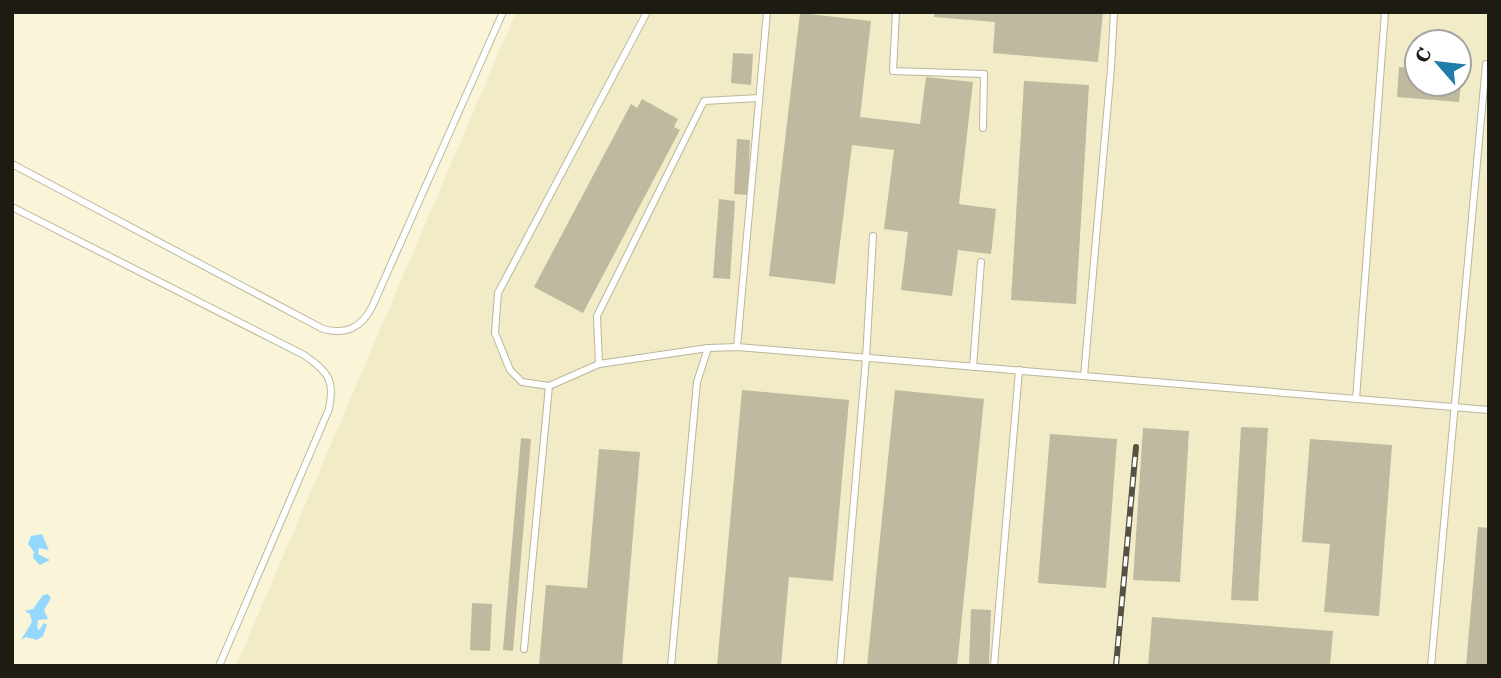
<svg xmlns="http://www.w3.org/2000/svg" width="1501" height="678" font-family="'Roboto Serif',serif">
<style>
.built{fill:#f2ebc7;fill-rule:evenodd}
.water{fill:#94d7ff}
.building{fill:#bfba9f}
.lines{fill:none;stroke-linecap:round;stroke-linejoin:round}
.service-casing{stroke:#bbb69b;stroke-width:8}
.service{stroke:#fff;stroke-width:6}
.rail-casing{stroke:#545243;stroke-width:6}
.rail{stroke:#fff;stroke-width:3.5;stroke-dasharray:10;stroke-linecap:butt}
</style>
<rect width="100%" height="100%" fill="#faf5d9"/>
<!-- built -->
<path class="built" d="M516,12h973v654h-1253zM1417,42h42v42h-42z"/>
<!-- water -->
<g class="water">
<polygon points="42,534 49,550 39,548 38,554 50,560 40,565 33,558 34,552 28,544 31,536"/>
<polygon points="48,594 51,598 44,610 48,619 38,620 37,628 39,630 44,623 47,625 43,636 37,640 26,637 21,640 32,622 30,614 25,611 33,609 43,595"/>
</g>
<!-- building -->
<g class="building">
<polygon points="935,12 1103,12 1098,62 993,53 995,22 934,17"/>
<polygon points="800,13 871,21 860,117 920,124 926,77 973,82 959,204 996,209 991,254 958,250 952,296 901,290 908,232 884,229 894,150 852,145 835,284 769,276"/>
<polygon points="733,53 753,54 751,85 731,83"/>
<polygon points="1399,67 1417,69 1417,84 1461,84 1459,102 1397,97"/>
<polygon points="1024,81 1089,85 1076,304 1011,300"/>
<polygon points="642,99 678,119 674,127 680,130 583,313 534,287 631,104 637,108"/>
<polygon points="737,139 750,140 748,195 734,194"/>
<polygon points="719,199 735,201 730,279 713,278"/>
<polygon points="742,390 849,400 833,581 789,577 781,666 717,666"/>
<polygon points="895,390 984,399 957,666 867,666"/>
<polygon points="1241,427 1268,428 1258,601 1231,600"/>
<polygon points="1143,428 1189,431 1180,582 1133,580"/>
<polygon points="1050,434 1117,439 1106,588 1038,583"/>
<polygon points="521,438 531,439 513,651 503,650"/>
<polygon points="1310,439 1392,445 1379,616 1324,612 1330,544 1302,542"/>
<polygon points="599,449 640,452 622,666 539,666 546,585 587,588"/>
<polygon points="1478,527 1489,528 1489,666 1466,666"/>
<polygon points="472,603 492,604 490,651 470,650"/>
<polygon points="971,609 991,610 989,666 969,666"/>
<polygon points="1152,617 1333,631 1330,666 1148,666"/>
</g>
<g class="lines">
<defs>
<g id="service">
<polyline points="647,12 498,293 495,333 510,370 522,382 549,386 599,364 708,348 737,347 1489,410"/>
<polyline points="896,12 893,71 984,74 983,128"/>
<path d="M12,164l311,165c23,6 38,-1 49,-22l131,-295"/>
<path d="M12,207l292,148c24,17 31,24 25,54l-110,257"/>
<polyline points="737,347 767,12"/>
<polyline points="599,364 597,316 704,101 759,98"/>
<polyline points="973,367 981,262"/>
<polyline points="1084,376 1111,68 1114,12"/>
<polyline points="1356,399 1385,12"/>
<polyline points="524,649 549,386"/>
<polyline points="671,666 697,382 708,348"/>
<polyline points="840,666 866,358 873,236"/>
<polyline points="994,666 1019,370"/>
<polyline points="1431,666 1486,64 1489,64"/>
</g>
</defs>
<!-- service casing -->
<use href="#service" class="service-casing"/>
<!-- service -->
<use href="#service" class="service"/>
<defs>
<polyline id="rail" points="1116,666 1136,447"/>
</defs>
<!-- rail casing -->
<use href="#rail" class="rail-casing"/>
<!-- rail -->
<use href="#rail" class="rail"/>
</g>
<!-- border -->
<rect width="1501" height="678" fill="none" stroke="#1e1c12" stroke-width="28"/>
<!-- north arrow -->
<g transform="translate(1438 63) rotate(298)"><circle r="33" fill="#ffffff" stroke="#a5a4a0" stroke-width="2"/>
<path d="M0-5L12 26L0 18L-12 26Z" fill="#207daa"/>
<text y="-10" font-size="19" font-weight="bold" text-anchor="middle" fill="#1e1c12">С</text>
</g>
</svg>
